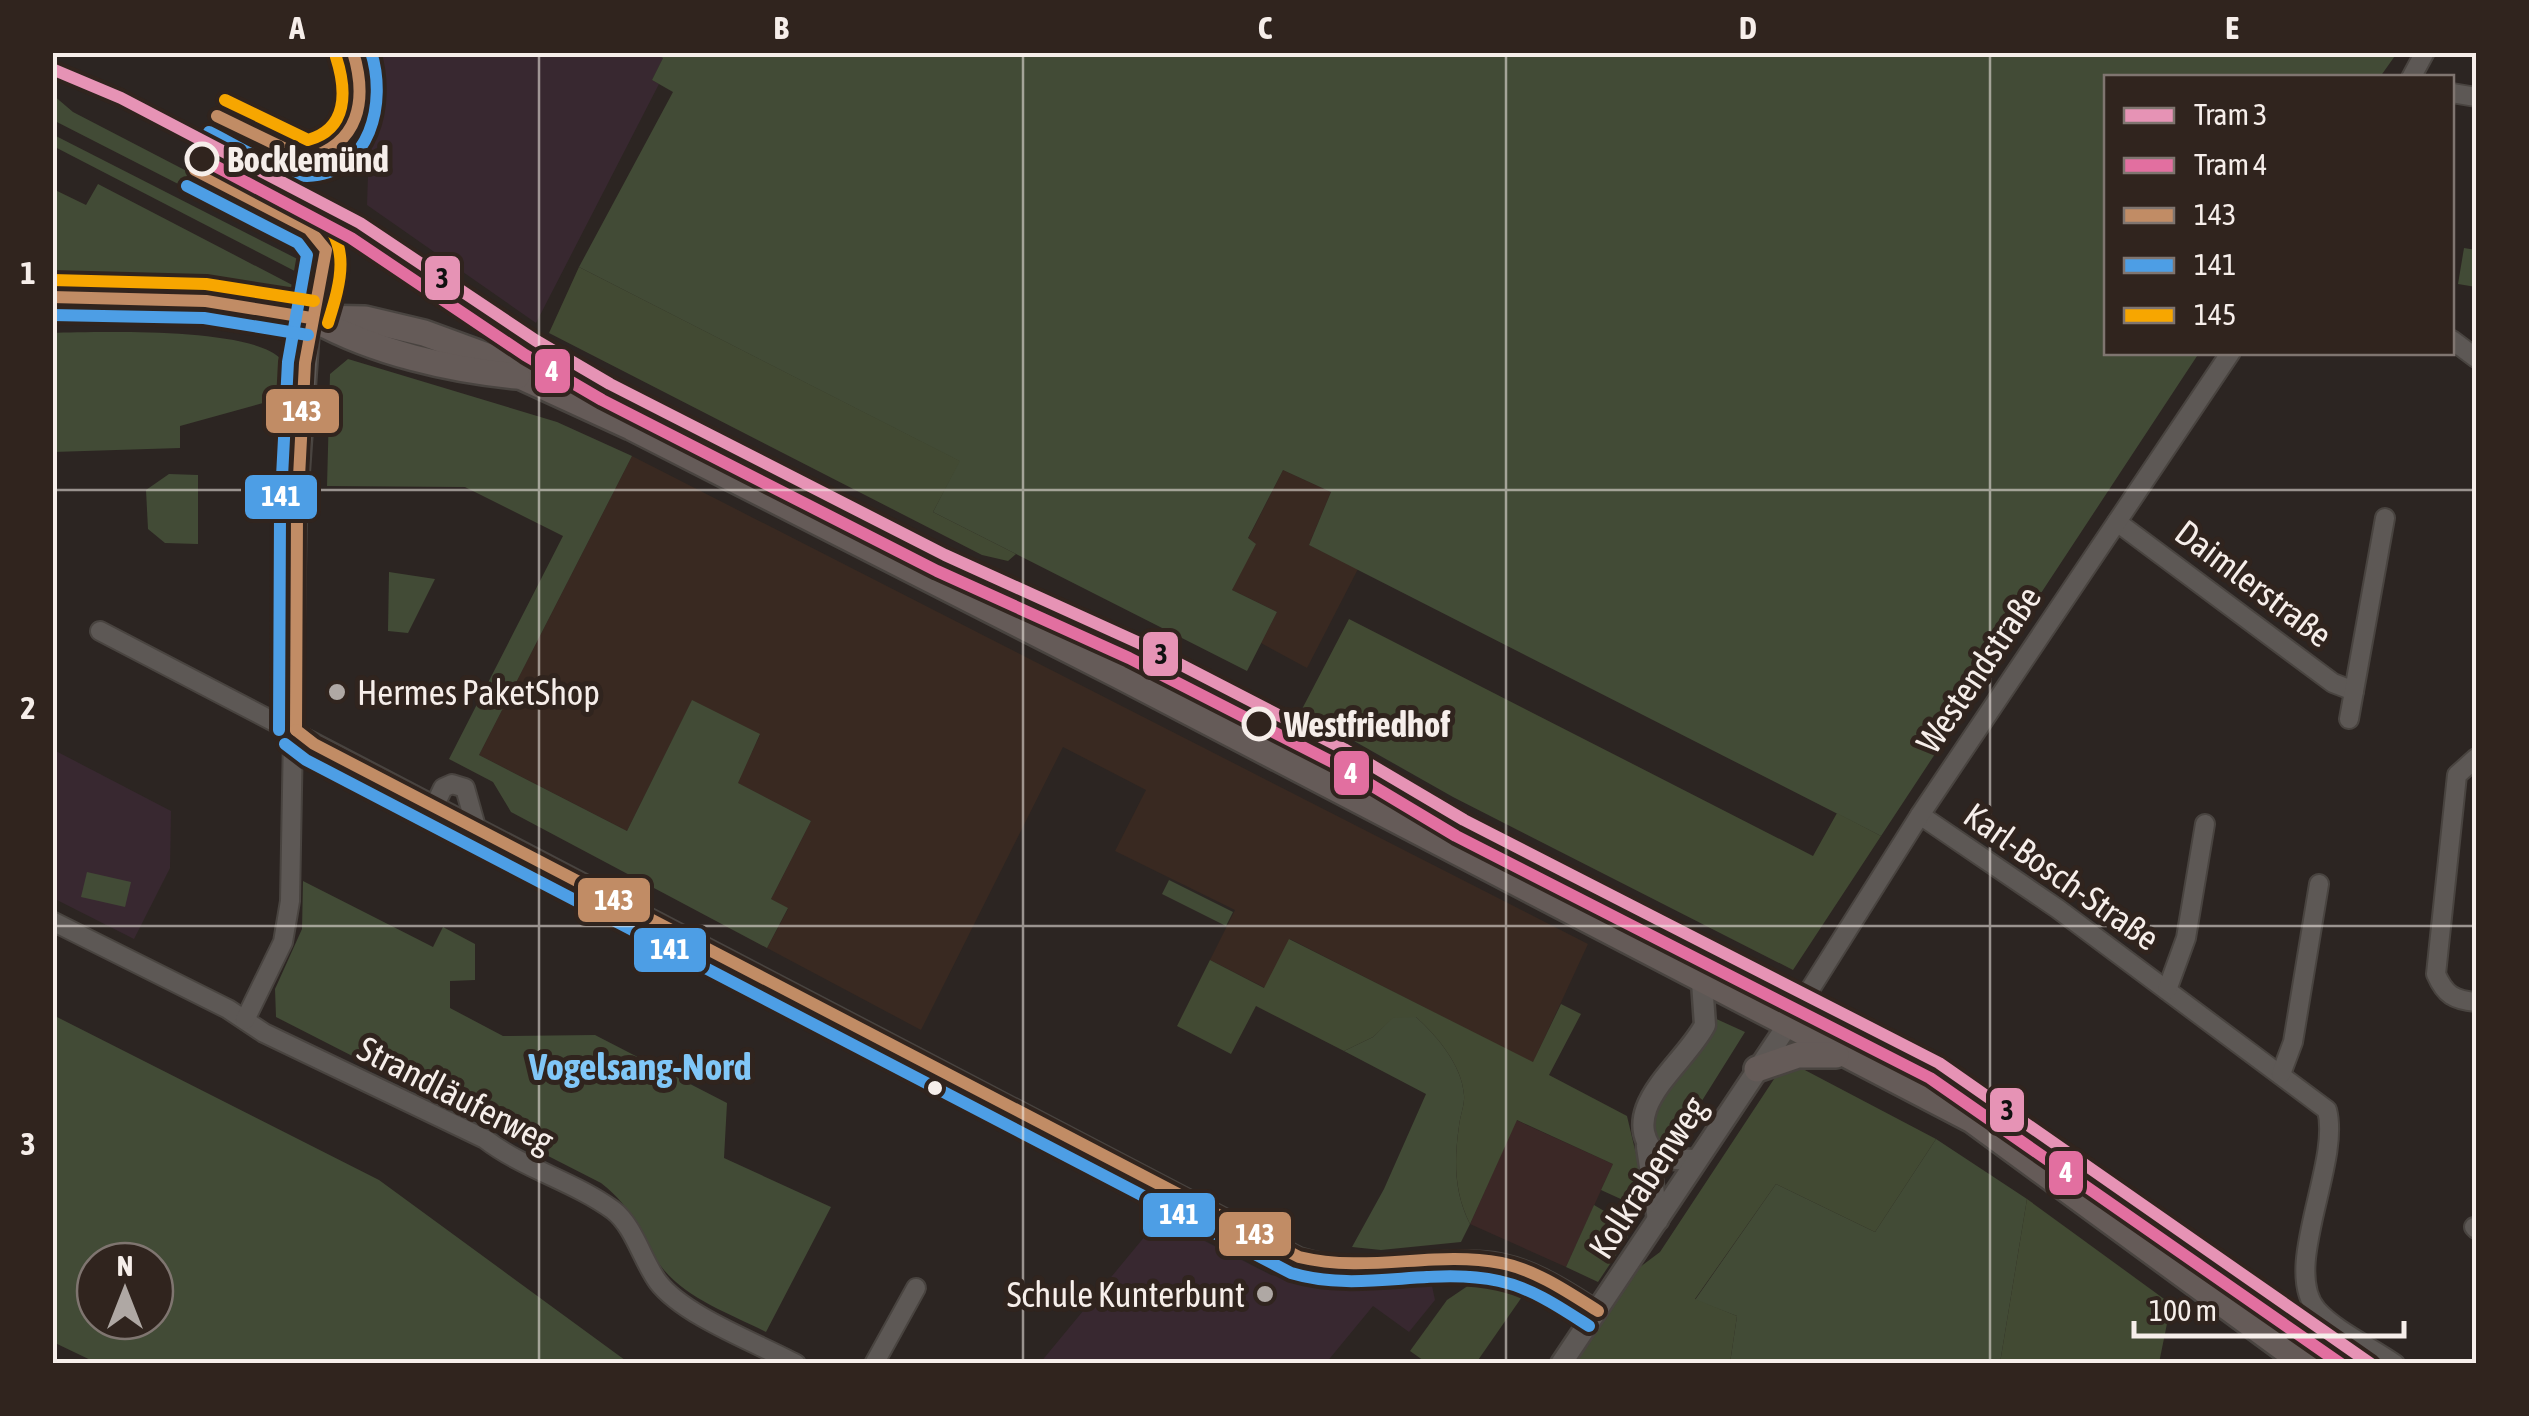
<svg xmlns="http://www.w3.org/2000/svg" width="2529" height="1416" font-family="'Asap Condensed',sans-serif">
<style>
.built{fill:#392921}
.industrial{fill:#3b2826}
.education{fill:#382830}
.green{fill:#424b36;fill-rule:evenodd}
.forest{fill:#424a33}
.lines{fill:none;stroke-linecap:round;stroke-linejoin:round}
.minor-casing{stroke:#494440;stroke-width:22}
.tertiary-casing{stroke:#494440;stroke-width:25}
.secondary-casing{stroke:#494440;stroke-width:30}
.minor{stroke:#5d5855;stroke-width:18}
.tertiary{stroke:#5d5855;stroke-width:20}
.secondary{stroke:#655b58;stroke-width:25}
.bus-1-casing{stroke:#30241e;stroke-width:20}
.bus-2-casing{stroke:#30241e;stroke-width:20}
.bus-3-casing{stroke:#30241e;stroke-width:20}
.bus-1{stroke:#c18c65;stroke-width:12}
.bus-2{stroke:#4d9ee5;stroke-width:12}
.bus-3{stroke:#f7a600;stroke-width:12}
.tram-1-casing{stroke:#30241e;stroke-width:20}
.tram-2-casing{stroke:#30241e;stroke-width:20}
.tram-1{stroke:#e693b5;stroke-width:12}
.tram-2{stroke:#e26fa0;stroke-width:12}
.grid{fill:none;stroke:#f6eeea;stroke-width:2.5;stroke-opacity:0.55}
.stop-dot{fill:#30241e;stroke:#f6eeea;stroke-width:5}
.poi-dot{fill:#afa8a4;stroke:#30241e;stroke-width:4}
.bus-dot{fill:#f6eeea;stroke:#30241e;stroke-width:4}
.labels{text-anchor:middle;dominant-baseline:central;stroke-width:10;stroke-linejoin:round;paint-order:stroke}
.stop-label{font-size:35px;font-weight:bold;fill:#f6eeea;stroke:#30241e;text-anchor:start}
.street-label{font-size:35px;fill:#f6eeea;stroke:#30241e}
.poi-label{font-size:35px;fill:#f6eeea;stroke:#30241e;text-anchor:start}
.neighbourhood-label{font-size:38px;font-weight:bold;fill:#80c7f8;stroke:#30241e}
.line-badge{stroke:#30241e;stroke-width:4}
.badge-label{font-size:28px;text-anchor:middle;font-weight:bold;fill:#fff}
.pale-badge-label{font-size:28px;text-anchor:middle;font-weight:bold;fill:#111}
.neatline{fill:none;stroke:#f6eeea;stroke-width:4}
.grid-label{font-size:32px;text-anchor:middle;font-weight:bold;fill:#f6eeea}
</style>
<rect width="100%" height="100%" fill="#2c2522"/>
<!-- built -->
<g class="built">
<polygon points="632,456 1588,944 1533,1063 1290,939 1265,988 1210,960 1235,910 1115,851 1146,790 1063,747 921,1030 767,948 788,909 771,899 811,821 737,783 760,735 692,701 627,831 479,755"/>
<polygon points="1283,470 1331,492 1309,545 1358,569 1307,668 1261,643 1277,612 1232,590 1255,544 1248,539"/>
</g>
<!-- industrial -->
<polygon class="industrial" points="1516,1120 1613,1164 1566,1267 1470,1224"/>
<!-- education -->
<g class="education">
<polygon points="653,52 663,58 652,80 659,84 536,323 367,205 372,53"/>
<polygon points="52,749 171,811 170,868 134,939 53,898"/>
<polygon points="1160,1218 1271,1275 1361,1289 1432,1286 1435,1300 1409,1332 1373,1306 1326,1363 1040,1363"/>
</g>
<!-- green -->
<g class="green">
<polygon points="653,53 2397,53 2380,77 2106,78 2106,352 2199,353 1881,836 1309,545 1331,492 1283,470 1248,538 1256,544 1232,590 1277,612 1247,671 933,512 959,461 579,267 673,92 652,80 663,58"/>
<polygon points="53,95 73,112 287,223 306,237 315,254 53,120"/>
<polygon points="52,134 319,270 314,281 53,146"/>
<path d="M98,184l202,105 -6,4c-81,-13 -160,-22 -241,-16v-88l33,16z"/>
<polygon points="2464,248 2476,250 2476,287 2458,284"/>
<path d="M52,333c47,-1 199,-6 229,26v39l-101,28v22l-127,4z"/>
<polygon points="348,359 557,422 632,456 479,755 627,831 692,700 760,734 738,783 811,821 771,899 788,908 767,948 511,812 493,782 449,759 563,536 465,487 327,486 330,374"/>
<polygon points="169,474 198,475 198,544 165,543 148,529 146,490"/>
<polygon points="389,572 435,579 408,633 388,631"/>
<polygon points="87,872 131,882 125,907 81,897"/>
<polygon points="1169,880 1233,912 1226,926 1162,894"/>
<path d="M303,881l130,66 10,-20 32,17v36l-25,1v27l53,28 92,-1 132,68 -3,55 107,49 -65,125c-35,-18 -82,-34 -106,-67 -24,-33 -24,-55 -59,-82l-325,-166 -1,-28 27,-60z"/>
<path d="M53,1015l326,165 250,183 -530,1 -46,-22zM95,1261h60v60h-60z"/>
<path d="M1393,1017h23c21,19 46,48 48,78 1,9 -4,21 -5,31 -5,35 -5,66 11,98l-9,18 -80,8 -29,-3 32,-58 42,-95 -82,-43 29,-14z"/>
<path d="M1712,1017l33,15 -72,115h-12c-24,-45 26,-94 51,-130z"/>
<polygon points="1936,1139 2027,1199 2000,1363 1730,1363 1737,1316 1695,1300 1776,1184 1875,1232"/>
</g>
<!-- forest -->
<g class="forest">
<polygon points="579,267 960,461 933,512 1016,554 1008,561 982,555 549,333"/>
<polygon points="1349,619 1813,856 1837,813 1881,836 1793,970 1453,797 1301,711"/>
<path d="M1289,939l244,123 28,-58 20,10 -32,61 78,41 19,80 -1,14 -44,-20 12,-26 -96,-44 -47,104c-16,-32 -16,-63 -11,-98 1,-10 6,-22 5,-31 -2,-30 -27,-59 -48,-78l-23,1 -20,19 -29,14 -88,-45 -25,48 -54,-28 33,-66 54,28z"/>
<polygon points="1801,1068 1936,1139 1875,1232 1776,1184 1695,1299 1737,1316 1730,1363 1574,1363 1640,1267 1660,1252 1776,1076"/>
<polygon points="2027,1199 2171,1304 2159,1363 2000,1363"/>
<polygon points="1594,1205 1621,1221 1628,1237 1598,1282 1566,1267"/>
<polygon points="1475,1281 1524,1294 1476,1363 1427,1363 1410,1351 1447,1300"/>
</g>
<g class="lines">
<defs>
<g id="minor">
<polyline points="2411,78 2425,52"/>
<polyline points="2452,93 2476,97"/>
<polyline points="2452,340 2476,358"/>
<polyline points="2117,522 2333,683 2354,691"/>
<path d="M100,631l1199,626c72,22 117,-2 186,4 41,3 79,28 113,50"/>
<polyline points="2349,719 2385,518"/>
<path d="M2476,758l-19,17 -21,199c9,21 18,26 40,28"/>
<polyline points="435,805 443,788 452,784 465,788 476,827"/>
<path d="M1920,815l138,94 269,201c14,53 -46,159 -10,200 19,21 54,37 78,54"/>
<path d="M52,921l176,88 36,24 221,106c39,30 88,42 128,71 21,16 29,50 45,72 26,34 99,61 138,82"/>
<polyline points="2167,990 2186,938 2205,824"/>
<polyline points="245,1020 283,942 290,901 297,515 311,318"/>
<polyline points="1787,1026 1920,815 2231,352"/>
<polyline points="2281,1074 2293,1042 2319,884"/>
<polyline points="2474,1227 2476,1229"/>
<polyline points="874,1364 916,1288"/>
</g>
<g id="tertiary">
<polyline points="1647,1147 1658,1220"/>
<path d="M1693,1160l-34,-2c-47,-47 25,-92 46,-133l-3,-43"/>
<polyline points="1561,1364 1787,1026"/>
</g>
<g id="secondary">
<polyline points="52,297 206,301 311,318 365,319 424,333 506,363 522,377 631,427 1120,676 1972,1120 2305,1364"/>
<path d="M316,320c58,32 134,50 201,56"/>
<polyline points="1757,1069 1798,1055 1836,1055"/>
</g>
</defs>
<!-- minor casing -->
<use href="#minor" class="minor-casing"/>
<!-- tertiary casing -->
<use href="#tertiary" class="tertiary-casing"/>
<!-- secondary casing -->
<use href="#secondary" class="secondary-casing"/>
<!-- minor -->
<use href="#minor" class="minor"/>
<!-- tertiary -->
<use href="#tertiary" class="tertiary"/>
<!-- secondary -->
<use href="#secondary" class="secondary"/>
<defs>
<g id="bus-1">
<path d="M217,116l89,43c53,-15 62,-58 47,-107"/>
<polyline points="195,170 309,229 326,250 305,363 297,515 296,730"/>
<polyline points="52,297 206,301 311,318"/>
<path d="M296,730l18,14 985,513c70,17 135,-7 202,6 35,7 67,29 97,48"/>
</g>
<g id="bus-2">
<path d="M209,132c21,10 78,45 98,44 64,-2 80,-74 64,-124"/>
<polyline points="187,186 298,243 307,255 288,362 280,515 279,730"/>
<polyline points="52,315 204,318 308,335"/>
<path d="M285,744l21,16 985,513c70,21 138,-7 208,8 33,7 62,27 90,45"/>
</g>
<g id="bus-3">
<path d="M225,100l83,40c40,-11 39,-49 28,-83"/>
<path d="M203,154l114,59c36,32 23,71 11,110"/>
<polyline points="52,280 206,284 314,301"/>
</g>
</defs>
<!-- bus-1 casing -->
<use href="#bus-1" class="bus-1-casing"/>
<!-- bus-2 casing -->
<use href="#bus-2" class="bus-2-casing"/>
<!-- bus-3 casing -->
<use href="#bus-3" class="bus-3-casing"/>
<!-- bus-1 -->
<use href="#bus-1" class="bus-1"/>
<!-- bus-2 -->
<use href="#bus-2" class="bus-2"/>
<!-- bus-3 -->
<use href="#bus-3" class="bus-3"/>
<defs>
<polyline id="tram-1" points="52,69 121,98 360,223 535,340 610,384 945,555 1137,642 1344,749 1464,820 1939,1063 2371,1364"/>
<polyline id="tram-2" points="202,159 351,238 525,355 602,400 937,571 1129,658 1336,764 1456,836 1930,1078 2341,1364"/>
</defs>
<!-- tram-1 casing -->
<use href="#tram-1" class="tram-1-casing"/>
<!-- tram-2 casing -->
<use href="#tram-2" class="tram-2-casing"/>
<!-- tram-1 -->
<use href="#tram-1" class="tram-1"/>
<!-- tram-2 -->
<use href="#tram-2" class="tram-2"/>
</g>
<!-- grid -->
<path class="grid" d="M539,52v1312M1023,52v1312M1506,52v1312M1990,52v1312M52,490h2424M52,926h2424"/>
<!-- markers -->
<g class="stop-dot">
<circle cx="202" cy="159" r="15"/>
<circle cx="1259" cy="724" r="15"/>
</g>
<g class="poi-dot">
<circle cx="337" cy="692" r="10"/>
<circle cx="1265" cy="1294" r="10"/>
</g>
<circle class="bus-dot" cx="935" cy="1088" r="9"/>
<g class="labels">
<!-- stop labels -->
<g class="stop-label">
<text x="227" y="159">Bocklemünd</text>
<text x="1284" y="724">Westfriedhof</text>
</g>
<!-- street labels -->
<g class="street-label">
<text transform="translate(2254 583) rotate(37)">Daimlerstraße</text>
<text transform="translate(1978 669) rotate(-56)">Westendstraße</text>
<text transform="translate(2062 876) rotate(35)">Karl-Bosch-Straße</text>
<text transform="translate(456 1094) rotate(27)">Strandläuferweg</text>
<text transform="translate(1647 1177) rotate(-57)">Kolkrabenweg</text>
</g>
<!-- poi labels -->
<g class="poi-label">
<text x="357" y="692">Hermes PaketShop</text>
<text x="1245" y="1294" text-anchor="end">Schule Kunterbunt</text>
</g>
<!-- neighbourhood labels -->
<g class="neighbourhood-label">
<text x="640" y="1066">Vogelsang-Nord</text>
</g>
</g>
<g class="line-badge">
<rect x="423" y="254" width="39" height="48" rx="10" fill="#e693b5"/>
<rect x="533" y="347" width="39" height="48" rx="10" fill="#e26fa0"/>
<rect x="264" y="387" width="77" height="48" rx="10" fill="#c18c65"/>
<rect x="243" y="473" width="76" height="48" rx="10" fill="#4d9ee5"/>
<rect x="1141" y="630" width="39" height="48" rx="10" fill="#e693b5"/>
<rect x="1332" y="749" width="39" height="48" rx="10" fill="#e26fa0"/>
<rect x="576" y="876" width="76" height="48" rx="10" fill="#c18c65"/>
<rect x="632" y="926" width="76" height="48" rx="10" fill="#4d9ee5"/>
<rect x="1988" y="1086" width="38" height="48" rx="10" fill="#e693b5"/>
<rect x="2047" y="1149" width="38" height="48" rx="10" fill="#e26fa0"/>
<rect x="1141" y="1191" width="76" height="48" rx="10" fill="#4d9ee5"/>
<rect x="1217" y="1210" width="76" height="48" rx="10" fill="#c18c65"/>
</g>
<g class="badge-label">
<text x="552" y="381">4</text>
<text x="302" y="421">143</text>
<text x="281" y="506">141</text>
<text x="1351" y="783">4</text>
<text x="614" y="910">143</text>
<text x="670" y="959">141</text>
<text x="2066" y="1182">4</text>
<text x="1179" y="1224">141</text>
<text x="1255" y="1244">143</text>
</g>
<g class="pale-badge-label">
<text x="442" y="288">3</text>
<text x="1161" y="664">3</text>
<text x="2007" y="1120">3</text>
</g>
<!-- border -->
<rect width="2529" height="1416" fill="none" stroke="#30241e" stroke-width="110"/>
<!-- legend -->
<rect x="2104" y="75" width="350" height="280" fill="#30241e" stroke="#7f7570" stroke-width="2.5"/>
<rect x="2124" y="108" width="50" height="15" fill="#e693b5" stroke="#7f7570" stroke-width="2.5"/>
<text x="2194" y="125" font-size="30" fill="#f6eeea">Tram 3</text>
<rect x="2124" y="158" width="50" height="15" fill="#e26fa0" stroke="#7f7570" stroke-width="2.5"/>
<text x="2194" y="175" font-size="30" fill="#f6eeea">Tram 4</text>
<rect x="2124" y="208" width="50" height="15" fill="#c18c65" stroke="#7f7570" stroke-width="2.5"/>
<text x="2194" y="225" font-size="30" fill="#f6eeea">143</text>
<rect x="2124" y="258" width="50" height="15" fill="#4d9ee5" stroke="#7f7570" stroke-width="2.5"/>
<text x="2194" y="275" font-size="30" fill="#f6eeea">141</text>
<rect x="2124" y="308" width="50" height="15" fill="#f7a600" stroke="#7f7570" stroke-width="2.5"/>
<text x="2194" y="325" font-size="30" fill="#f6eeea">145</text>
<!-- north arrow -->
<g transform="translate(125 1291)"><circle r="48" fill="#30241e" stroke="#7f7570" stroke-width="2.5"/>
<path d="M0-8L18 38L0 25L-18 38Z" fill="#afa8a4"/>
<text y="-15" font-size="28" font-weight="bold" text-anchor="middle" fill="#f6eeea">N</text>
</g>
<!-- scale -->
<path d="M2134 1321v15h270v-15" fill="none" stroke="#f6eeea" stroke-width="5"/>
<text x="2149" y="1321" font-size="30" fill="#f6eeea" stroke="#30241e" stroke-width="8" paint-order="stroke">100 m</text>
<rect x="55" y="55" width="2419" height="1306" class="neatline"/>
<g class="grid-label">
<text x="297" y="39">A</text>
<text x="781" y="39">B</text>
<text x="1265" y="39">C</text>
<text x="1748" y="39">D</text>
<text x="2232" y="39">E</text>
<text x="28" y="284">1</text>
<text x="28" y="719">2</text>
<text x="28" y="1155">3</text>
</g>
</svg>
